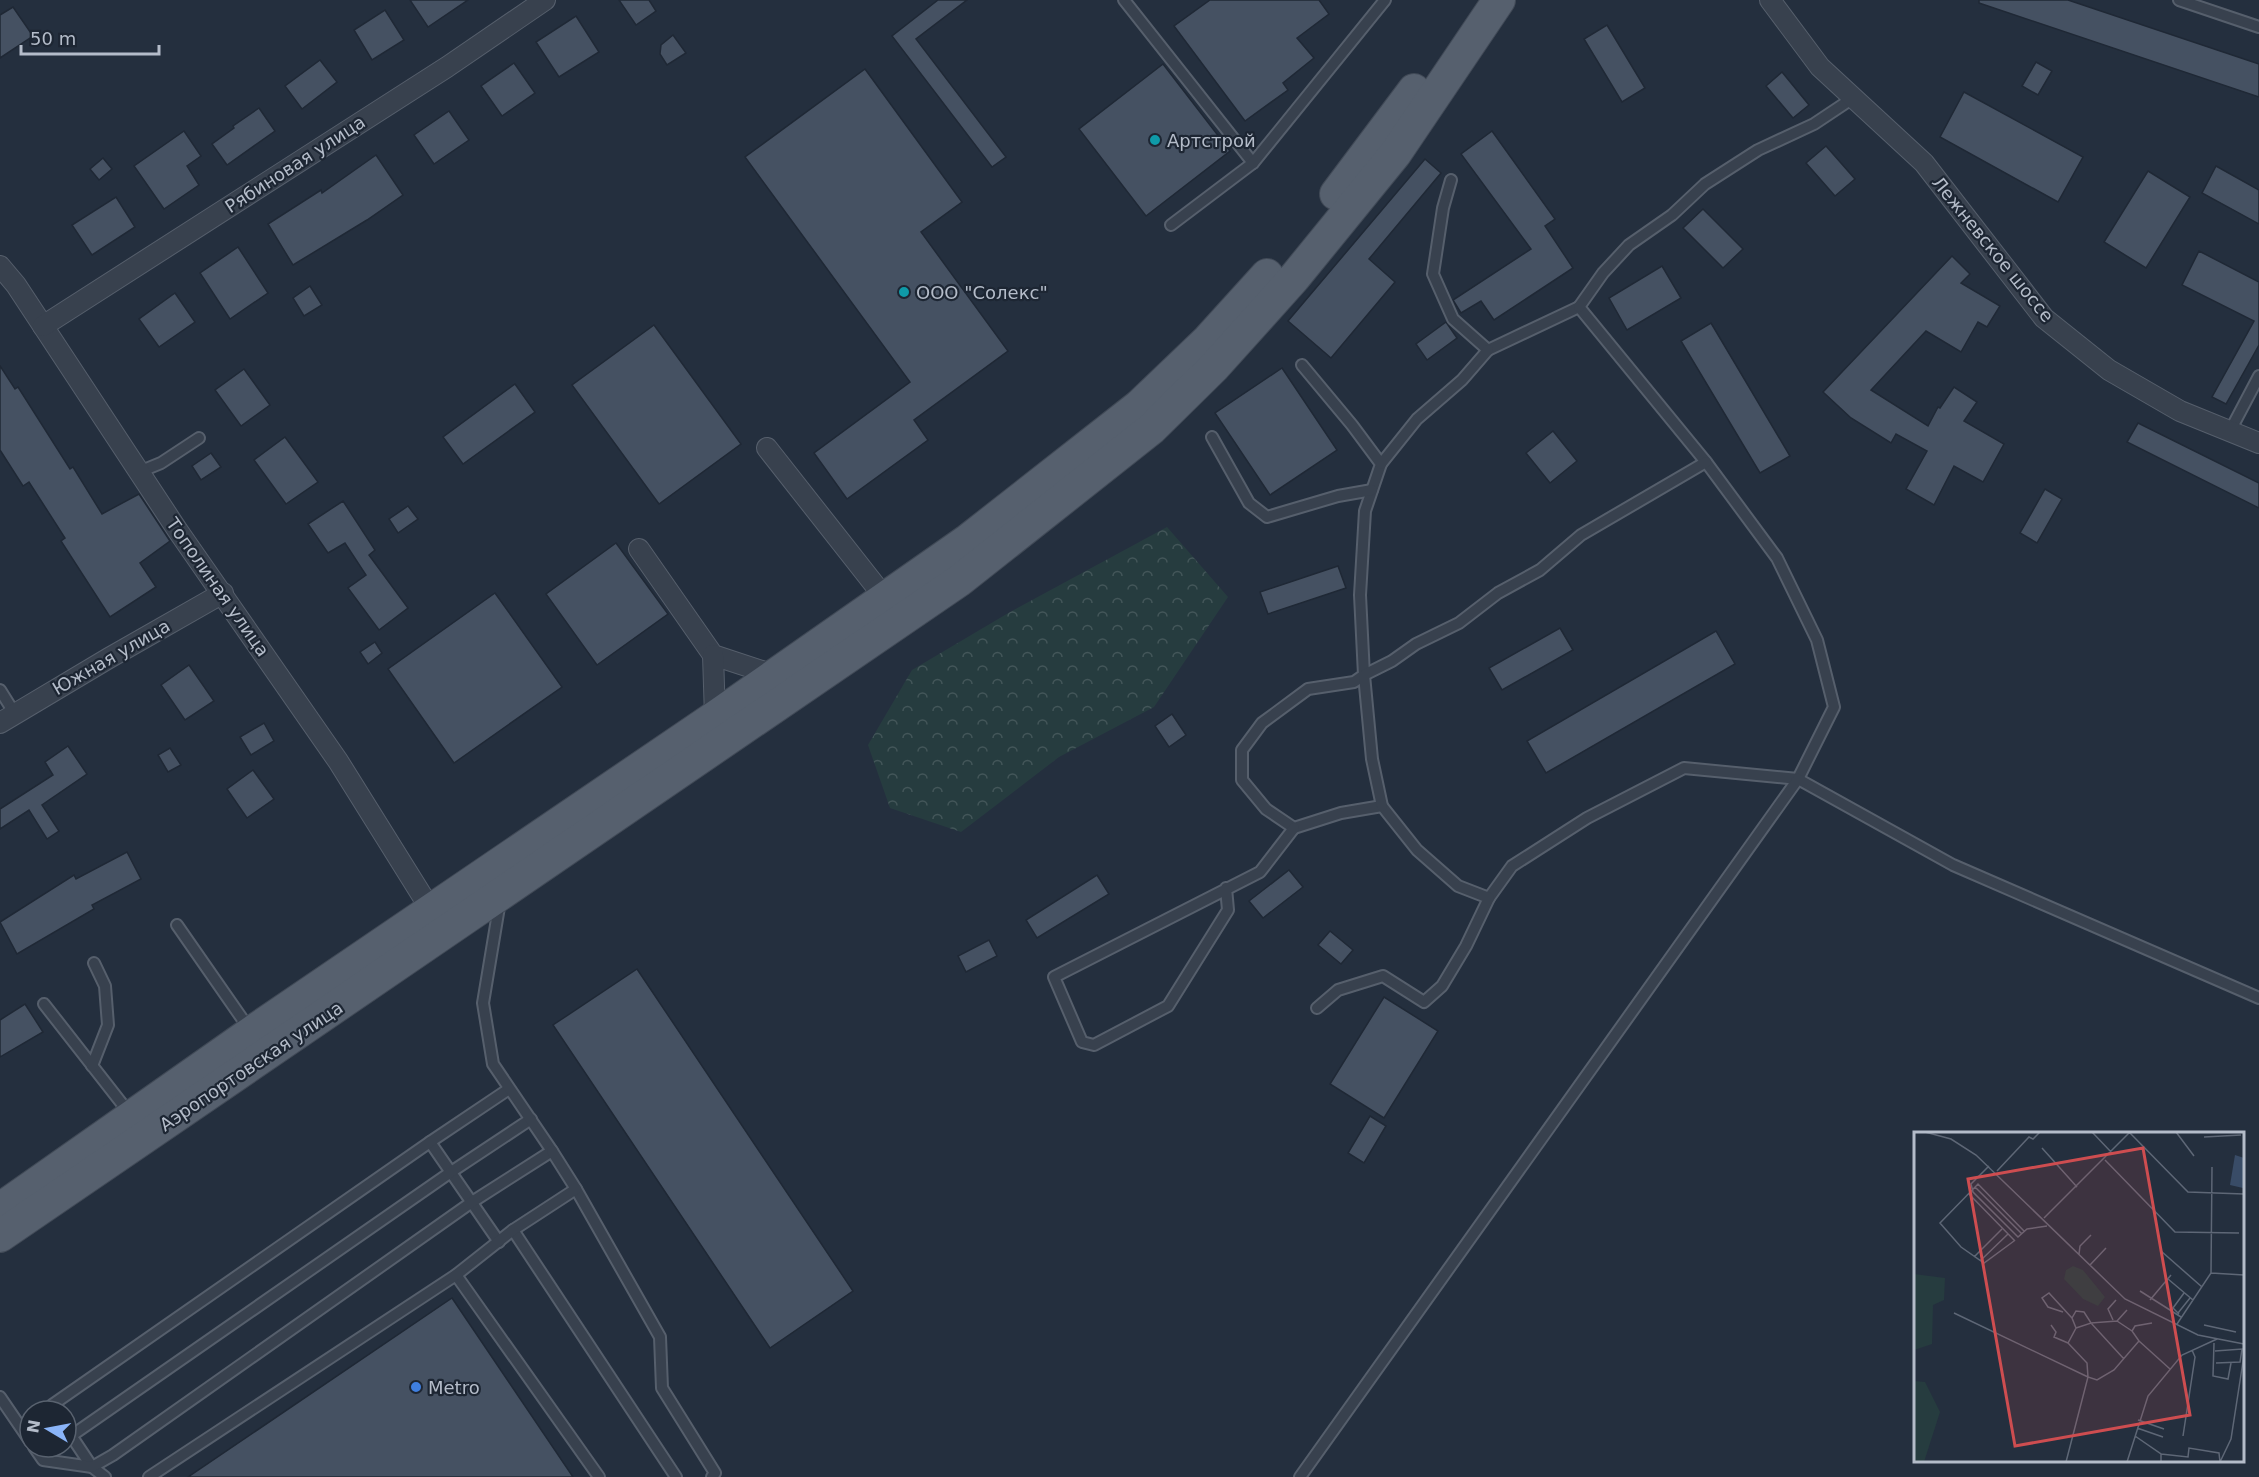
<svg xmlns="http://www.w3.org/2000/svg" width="2259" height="1477" font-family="'DejaVu Sans',sans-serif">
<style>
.forest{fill:url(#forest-crowns)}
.building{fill:#455162;stroke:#1f2835;stroke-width:1.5}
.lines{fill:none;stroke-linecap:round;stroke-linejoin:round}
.service-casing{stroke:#565f6c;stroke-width:14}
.minor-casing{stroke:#565f6c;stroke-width:22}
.primary-casing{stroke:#414a57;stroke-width:34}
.service{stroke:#38414e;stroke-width:10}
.minor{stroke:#38414e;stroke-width:20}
.primary{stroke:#56606e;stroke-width:32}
.culture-dot{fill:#0f9aa8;stroke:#1d2633;stroke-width:2}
.shop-dot{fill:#3f7fe0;stroke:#1d2633;stroke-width:2}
.labels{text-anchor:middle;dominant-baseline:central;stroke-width:4.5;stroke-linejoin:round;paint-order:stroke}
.poi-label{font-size:18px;fill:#b4bcc9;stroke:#1d2633;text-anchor:start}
.street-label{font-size:18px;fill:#b4bcc9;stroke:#1d2633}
.inset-road{fill:none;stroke:#5e6776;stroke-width:1.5}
.view{fill:#ce4d50;fill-opacity:0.15;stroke:#ce4d50;stroke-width:3}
.inset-edge{fill:none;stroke:#b4bcc9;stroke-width:3}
</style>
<defs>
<pattern id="forest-crowns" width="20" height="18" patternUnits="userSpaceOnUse" patternTransform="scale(1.5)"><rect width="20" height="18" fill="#263c3f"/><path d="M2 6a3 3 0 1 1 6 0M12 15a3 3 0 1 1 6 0" fill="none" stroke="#435659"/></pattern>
</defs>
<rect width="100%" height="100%" fill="#242f3e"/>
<!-- forest -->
<polygon class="forest" points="1167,527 1228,597 1154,707 1059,757 961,832 890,808 868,745 912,670 1010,612"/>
<!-- building -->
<g class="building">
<polygon points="410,0 468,0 428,27"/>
<polygon points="619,0 649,0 656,11 636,25"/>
<polygon points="938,0 967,0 916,39 1006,157 992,167 892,36"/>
<polygon points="1210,0 1319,0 1329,14 1297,38 1314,58 1283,83 1288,90 1245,121 1174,26"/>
<polygon points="1979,0 2068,0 2259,64 2259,97 1979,3"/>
<polygon points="13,7 33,36 0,58 0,15"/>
<polygon points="385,10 404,40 372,60 354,30"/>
<polygon points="576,16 599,52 559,77 536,42"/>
<polygon points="1607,25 1645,88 1622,102 1584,39"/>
<polygon points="673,35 686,53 667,65 660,54 661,45"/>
<polygon points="320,60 337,82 302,109 285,86"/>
<polygon points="2036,62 2052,71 2038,95 2022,86"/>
<polygon points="514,63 535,93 502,116 481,86"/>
<polygon points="1163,64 1230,151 1146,216 1079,129"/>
<polygon points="865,69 962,202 921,232 1008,351 914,420 928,440 847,499 814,453 910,382 745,157"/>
<polygon points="1782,72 1809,105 1793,118 1766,86"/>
<polygon points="1964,92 2083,157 2058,202 1940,137"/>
<polygon points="259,108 275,131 227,165 212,144 234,128 233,126"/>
<polygon points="449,111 469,140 434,164 414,135"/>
<polygon points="184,131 201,156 187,166 199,185 164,209 134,166"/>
<polygon points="1492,131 1555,219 1545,226 1573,268 1494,320 1481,301 1461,313 1453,300 1531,249 1461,154"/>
<polygon points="1826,146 1855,179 1835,196 1806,163"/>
<polygon points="376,155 403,195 367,220 293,265 268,224 321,190 322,193"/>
<polygon points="103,158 112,169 99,180 90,169"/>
<polygon points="1425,159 1441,173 1369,259 1395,282 1331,358 1288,321"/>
<polygon points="2216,166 2259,190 2259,224 2202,193"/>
<polygon points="2148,171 2190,197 2146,268 2104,242"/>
<polygon points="116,197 135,227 92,255 72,225"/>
<polygon points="1703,209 1743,249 1723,268 1683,228"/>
<polygon points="238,247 268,293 230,319 200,273"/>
<polygon points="2199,251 2259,282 2259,345 2226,404 2212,397 2254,321 2182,285"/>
<polygon points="1952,256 1970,274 1961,283 2000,306 1987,327 1978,322 1961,352 1926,331 1871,390 1928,426 1938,407 1940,408 1954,387 1977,402 1964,421 2004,444 1983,482 1954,466 1934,505 1906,489 1927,451 1896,434 1891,443 1851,418 1823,392"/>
<polygon points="1662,266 1681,298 1627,330 1609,298"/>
<polygon points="310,286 322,305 304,316 293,298"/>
<polygon points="175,293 195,322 159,347 139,319"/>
<polygon points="1446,322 1457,338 1427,360 1416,344"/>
<polygon points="1711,323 1790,456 1760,473 1681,341"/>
<polygon points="654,325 741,444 659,504 572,385"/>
<polygon points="0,366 15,389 18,387 70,469 73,467 102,514 139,494 170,541 140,563 156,587 110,617 61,541 65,538 29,482 23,486 0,450"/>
<polygon points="1282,368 1337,450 1270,495 1215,413"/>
<polygon points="244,369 270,405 241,426 215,390"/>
<polygon points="515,384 535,412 463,464 443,437"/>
<polygon points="2138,423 2259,483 2259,508 2127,442"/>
<polygon points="1553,431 1577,461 1550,483 1526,453"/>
<polygon points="285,437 318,482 286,504 254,460"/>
<polygon points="211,453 221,467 201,480 192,466"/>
<polygon points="2045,489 2062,499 2037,543 2020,533"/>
<polygon points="343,501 375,550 369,555 408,608 379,630 348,588 366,575 345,543 328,553 308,524"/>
<polygon points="408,506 418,519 398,533 389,519"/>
<polygon points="616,543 668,614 597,665 546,594"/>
<polygon points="1338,566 1346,588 1268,614 1260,592"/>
<polygon points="495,593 562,687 454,763 388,669"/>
<polygon points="1560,628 1573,650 1502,690 1489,668"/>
<polygon points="1716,631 1735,664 1546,773 1527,741"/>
<polygon points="375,642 382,653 368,664 360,652"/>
<polygon points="189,665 214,701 185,720 161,685"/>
<polygon points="1172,714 1186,735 1169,747 1155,726"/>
<polygon points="264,723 274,741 251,755 240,737"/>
<polygon points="68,746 87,774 42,805 59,831 47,839 29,810 0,829 0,809 53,775 45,762"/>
<polygon points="170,748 181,765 168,772 158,755"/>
<polygon points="253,770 274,799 247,818 227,789"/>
<polygon points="127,852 141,879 92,905 94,909 17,954 0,922 74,875 76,879"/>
<polygon points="1289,870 1303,887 1263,918 1249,901"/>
<polygon points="1097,875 1109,894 1037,938 1026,920"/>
<polygon points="1330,931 1353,950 1341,964 1318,945"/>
<polygon points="989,940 997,956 966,972 958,956"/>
<polygon points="637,969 853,1291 770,1348 553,1025"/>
<polygon points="1384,997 1438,1031 1384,1118 1330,1084"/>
<polygon points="25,1004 43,1032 0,1057 0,1020"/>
<polygon points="1370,1116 1386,1126 1364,1163 1348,1153"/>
<polygon points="452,1298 573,1477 188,1477"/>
</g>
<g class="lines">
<defs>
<g id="service">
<polyline points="1124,0 1253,163"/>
<polyline points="2179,0 2259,27"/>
<polyline points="1451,180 1443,208 1433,274 1453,319 1488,350 1579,307 1706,462 1777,558 1817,640 1834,707 1798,779 1684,768 1587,818 1512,866 1489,898"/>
<polyline points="1171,225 1253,163 1385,0"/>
<polyline points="1579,307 1603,273 1629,245 1672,215 1705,184 1758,150 1814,124 1853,98"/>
<polyline points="1302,365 1352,425 1381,464 1365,511 1360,595 1364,675 1354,682 1308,689 1262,723 1242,750 1242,780 1266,809 1294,828 1341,813 1382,806 1417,850 1458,886 1489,898 1466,946 1442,986 1424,1002 1383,976 1338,990 1317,1008"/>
<polyline points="2230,431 2259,376"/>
<polyline points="1212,437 1249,503 1267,517 1338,496 1372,490"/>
<polyline points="1381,464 1417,419 1462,380 1488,350"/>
<polyline points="139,472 161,463 199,438"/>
<polyline points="0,690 15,714"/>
<polyline points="1382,806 1372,759 1364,675 1392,661 1416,644 1459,623 1498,593 1540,570 1581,535 1706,462"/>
<polyline points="1226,888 1228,910 1168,1006 1094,1045 1082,1042 1054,977 1260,872 1294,828"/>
<polyline points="177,925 250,1030"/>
<polyline points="44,1004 130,1114"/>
<polyline points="92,1066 108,1025 105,986 94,963"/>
<polyline points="430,1142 499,1242"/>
<polyline points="576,1189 660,1337 662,1388 715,1473 712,1477"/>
<polyline points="513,1230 676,1477"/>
<polyline points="456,1275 599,1477"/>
<polyline points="0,1397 30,1441"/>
<polyline points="55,1411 52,1405 430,1142 506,1091"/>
<polyline points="66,1428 92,1467 105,1477"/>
<polyline points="71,1436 451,1172 531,1119"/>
<polyline points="34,1447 43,1460 92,1467 113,1455 472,1202 552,1151 493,1064 483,1003 500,901"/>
<polyline points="149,1477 456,1275 513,1230 576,1189 552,1151"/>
<polyline points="1300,1477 1798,779 1953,865 2259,998"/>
</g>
<g id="minor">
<polyline points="1770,0 1820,67 1924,163 2044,318 2109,370 2180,411 2259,443"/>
<polyline points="0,266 16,285 178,531 338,761 431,910"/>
<polyline points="43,326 447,67 545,0"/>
<polyline points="767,448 885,598"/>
<polyline points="639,549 713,655 774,675"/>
<polyline points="713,655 715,717"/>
<polyline points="0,723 109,658 223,593"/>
</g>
<g id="primary">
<polyline points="1336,194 1414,90"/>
<polyline points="0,1209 252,1032 715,717 968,540 1139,406 1208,340 1267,275"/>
<polyline points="0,1236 960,580 1151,429 1214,367 1294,278 1395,154 1499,0"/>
</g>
</defs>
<!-- service casing -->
<use href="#service" class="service-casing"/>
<!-- minor casing -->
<use href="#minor" class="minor-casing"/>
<!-- primary casing -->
<use href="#primary" class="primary-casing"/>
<!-- service -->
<use href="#service" class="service"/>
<!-- minor -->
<use href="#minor" class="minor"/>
<!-- primary -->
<use href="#primary" class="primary"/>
</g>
<!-- markers -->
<g class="culture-dot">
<circle cx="1155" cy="140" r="6"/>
<circle cx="904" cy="292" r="6"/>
</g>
<circle class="shop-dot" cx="416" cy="1387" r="6"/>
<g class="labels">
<!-- poi labels -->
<g class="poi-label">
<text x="1167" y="140">Артстрой</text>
<text x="916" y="292">ООО "Солекс"</text>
<text x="428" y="1387">Metro</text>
</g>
<!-- street labels -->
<g class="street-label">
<text transform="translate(295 164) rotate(-33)">Рябиновая улица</text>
<text transform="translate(1993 249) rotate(51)">Лежневское шоссе</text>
<text transform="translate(218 587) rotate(55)">Тополиная улица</text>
<text transform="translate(111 657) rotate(-30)">Южная улица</text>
<text transform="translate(251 1066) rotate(-34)">Аэропортовская улица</text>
</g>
</g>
<!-- overview -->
<g transform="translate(1914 1132)">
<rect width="330" height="330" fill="#242f3e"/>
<path d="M159,134l10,4 22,27 -7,9 -15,-7 -19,-20 2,-9zM0,142l31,4 -1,22 -11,5 -1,39 -18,6zM0,249l11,1 15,30 -16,50h-10z" fill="#263c3f"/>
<path d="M321,23l9,3 -1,30 -13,-3z" fill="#394c67"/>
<path class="inset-road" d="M11,0l26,7 25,16 149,144 73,36 46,9M178,0l20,21M215,0l59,60 56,2M262,0l18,24M290,5l37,-2M128,16l35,39M191,28l70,72 64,1M75,34l-18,18 2,8 45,45 9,-8 20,-3M83,39l32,-34 4,2 7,-7M61,55l47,47M55,62l46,47M130,86l86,-86M100,109l-30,22 -23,-16 -21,-24 38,-39 46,47M247,119l41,36M165,122l1,-8 11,-11M60,125l28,-28M66,129l28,-27M176,133l16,-17M297,141l33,2M254,147l25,21M226,159l41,26M236,168l21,-25M149,180l-15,-5 -6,-9 7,-5 23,25M40,181l134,64 -22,85M264,181l12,-15M265,182l-6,-6 11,-15M199,188l-5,-11 8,-9M203,189l15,10M263,192l34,-51 1,-106M137,193l5,7 -2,5 14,6 8,-15 -4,-10 4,-7 8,1 7,11 26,-2 10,-11M290,193l32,7M162,196l15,-5 33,36M225,209l31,28M154,211l19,20 1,14 9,3 17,-10 25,-29 -7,-10 3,-5 17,-3M300,211l-1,33 15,3 3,-16M301,219l27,-2 -2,13 -24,1M224,288l26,9M223,296l26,9M221,304l26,18v8M269,304l12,-79 -3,-7M247,322l27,3 1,-9 30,5 1,9M213,330l21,-66 34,-41 35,-16M306,330l11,-23 13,-84"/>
<path class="view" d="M229,16l47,267 -175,31 -47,-267z"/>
<rect width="330" height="330" class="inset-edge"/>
</g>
<!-- north arrow -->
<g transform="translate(48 1429) rotate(280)"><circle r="28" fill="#1d2633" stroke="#59626f" stroke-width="1.5"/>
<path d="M0-4.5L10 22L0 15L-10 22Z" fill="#8ab4f8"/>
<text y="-9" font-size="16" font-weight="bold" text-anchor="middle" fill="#b4bcc9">N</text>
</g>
<!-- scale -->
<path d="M21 45v9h138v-9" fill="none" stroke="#b4bcc9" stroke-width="3"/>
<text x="30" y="45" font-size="18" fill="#b4bcc9" stroke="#1d2633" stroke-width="4.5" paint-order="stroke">50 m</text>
</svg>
